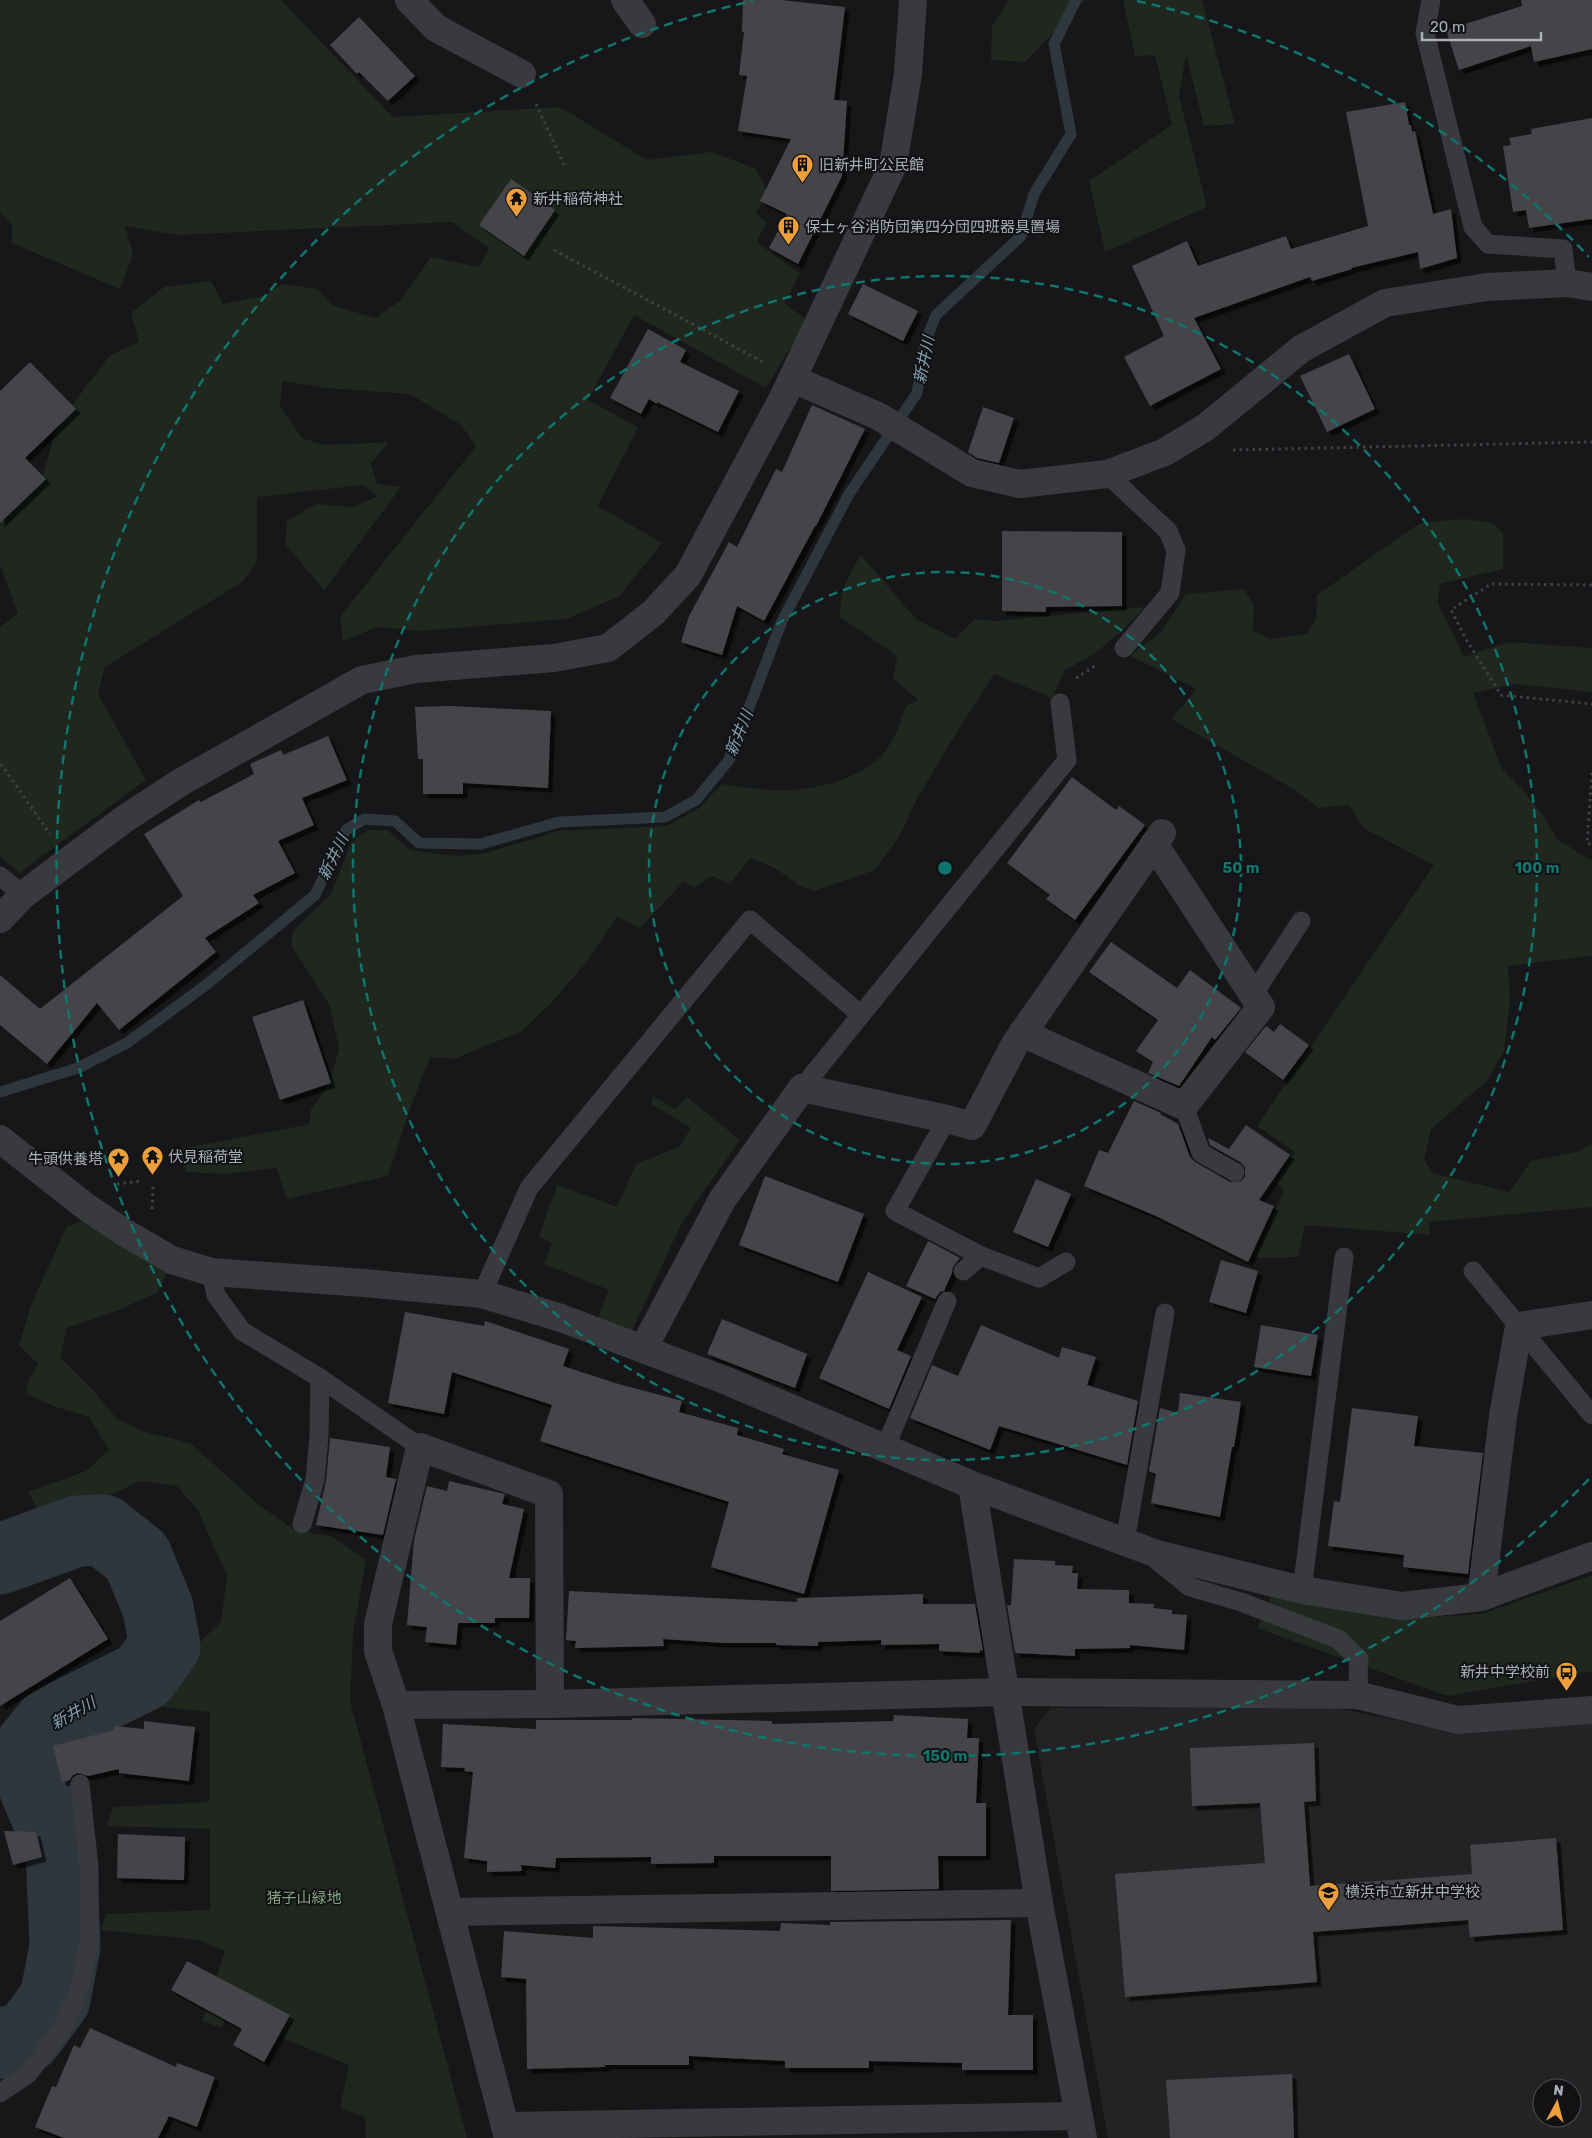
<svg xmlns="http://www.w3.org/2000/svg" width="1592" height="2138" font-family="Rubik,'Noto Sans JP',sans-serif">
<style>
.built{fill:#232326;fill-rule:evenodd}
.green{fill:#1f271f}
.lines{fill:none;stroke-linecap:round;stroke-linejoin:round}
.stream{stroke:#2d373d;stroke-width:11}
.river{stroke:#2d373d;stroke-width:71}
.building{fill:#444549;filter:url(#shadow)}
.path{stroke:#3e4145;stroke-width:3;stroke-dasharray:2.5 4;stroke-linecap:butt}
.service{stroke:#383a3e;stroke-width:19}
.minor{stroke:#383a3e;stroke-width:28}
.tertiary{stroke:#383a3e;stroke-width:28}
.ring{fill:none;stroke:#0f766e;stroke-width:2.5;stroke-dasharray:9 6}
.labels{text-anchor:middle;dominant-baseline:central;stroke-width:4;stroke-linejoin:round;paint-order:stroke}
.poi-label{font-size:15px;fill:#aab0b9;stroke:#121214;text-anchor:start}
.park-label{font-size:15px;fill:#83a381;stroke:#121214}
.water-label{font-size:16px;font-style:italic;fill:#82a1b2;stroke:#121214}
.centre{fill:#0f766e;stroke:#121214;stroke-width:2.5}
.ring-label{font-size:15px;text-anchor:middle;font-weight:bold;fill:#0f766e;stroke:#121214;stroke-width:4;stroke-linejoin:round;paint-order:stroke}
</style>
<defs>
<filter id="shadow"><feDropShadow dx="4.5" dy="4.5" stdDeviation="0" flood-color="#0009"/></filter>
</defs>
<rect width="100%" height="100%" fill="#171719"/>
<!-- built -->
<path class="built" d="M1326,1706l138,28 128,-12v416h-484l-74,-409 17,-21zM1542,2088h30v30h-30z"/>
<!-- green -->
<g class="green">
<polygon points="0,0 281,0 393,117 560,107 647,160 711,152 755,168 768,193 756,212 766,223 757,242 800,274 784,303 807,320 766,388 634,315 588,400 638,427 598,506 662,543 620,596 566,619 420,631 377,627 343,641 340,617 476,446 461,425 410,394 326,388 282,381 280,406 302,438 324,445 389,442 371,463 377,484 401,487 324,590 285,544 287,521 316,504 354,507 378,496 363,485 257,497 257,562 242,582 105,667 98,694 146,780 19,873 0,856 0,627 18,613 0,565 0,517 42,479 57,425 110,355 139,342 131,313 164,287 211,281 223,304 262,296 283,284 317,289 332,305 375,318 400,301 431,257 479,267 489,248 452,222 177,235 125,226 133,254 120,289 12,243 12,225 0,212"/>
<polygon points="1009,0 1085,0 1025,62 991,60 992,26"/>
<polygon points="1123,0 1202,0 1235,124 1204,126 1186,54 1179,96 1207,207 1105,252 1089,181 1172,125 1155,55 1135,56"/>
<polygon points="1465,519 1492,523 1503,533 1503,569 1440,584 1438,603 1464,657 1509,642 1592,648 1592,692 1515,684 1473,693 1502,769 1523,790 1546,819 1556,838 1592,861 1592,956 1508,966 1510,1001 1504,1051 1487,1081 1431,1129 1424,1160 1433,1173 1509,1192 1531,1161 1580,1151 1592,1144 1592,1207 1429,1222 1430,1235 1305,1225 1298,1257 1256,1258 1284,1189 1276,1184 1295,1152 1257,1126 1434,865 1365,829 1348,805 1319,808 1295,790 1171,719 1197,689 1130,656 1161,632 1186,594 1244,589 1254,606 1253,630 1269,639 1306,634 1316,620 1317,595 1420,523"/>
<path d="M861,555l55,64 39,20 20,-20 20,2 150,-14 -22,23 -29,24 -29,16 -13,28 -58,-24 -47,74 -30,51 -17,36 -25,35 -61,21 -14,-5 -25,-18 -25,-10 -20,26 -18,-8 -18,12 -10,-7 -44,47 -23,-11 -32,47 -34,39 -29,28 -68,28 -24,-2 -19,49 -23,70 -101,23 -10,-31 -51,6 -40,-2 -6,-23 130,-25 1,-15 18,-25 10,-35 -9,-43 -39,-61 2,-14 38,-37 20,-51 16,-13h20l23,20 45,6 31,-3 73,-22 108,-5 32,-18 23,-24c17,2 36,6 54,6 34,1 75,-8 101,-30 14,-11 24,-38 29,-54l13,-6 -26,-21 4,-23 -57,-39c0,-26 7,-40 21,-62z"/>
<polygon points="653,1096 675,1109 687,1097 740,1140 682,1222 631,1333 597,1320 609,1290 544,1264 552,1243 539,1236 557,1185 617,1207 636,1164 679,1147 691,1128 651,1104"/>
<polygon points="82,1221 168,1270 158,1292 119,1310 67,1328 60,1357 94,1391 117,1419 142,1431 190,1443 259,1505 296,1531 331,1536 366,1560 353,1633 350,1701 467,2138 366,2138 365,2117 340,2108 349,2065 285,2039 268,2006 232,2000 222,2028 202,2021 225,1951 199,1940 101,1930 106,1914 210,1910 210,1829 107,1826 113,1807 209,1802 210,1712 162,1707 56,1732 38,1717 133,1652 198,1644 221,1622 227,1576 198,1510 177,1486 139,1481 104,1499 83,1519 46,1524 28,1492 86,1471 109,1450 89,1417 56,1407 26,1394 29,1379 38,1364 19,1345 31,1305 67,1226"/>
<polygon points="1592,1575 1592,1671 1448,1696 1257,1628 1271,1596 1413,1618 1482,1614"/>
</g>
<g class="lines">
<!-- stream -->
<polyline class="stream" points="0,1092 78,1068 127,1043 206,985 315,895 346,830 364,819 395,821 419,843 481,844 559,822 665,817 696,800 729,760 782,621 849,494 917,393 925,343 936,315 1021,236 1034,194 1071,134 1054,44 1076,0"/>
<!-- river -->
<polyline class="river" points="0,1559 77,1531 103,1530 137,1557 158,1608 165,1646 143,1676 49,1723 26,1752 29,1775 61,1851 65,1946 55,1999 27,2037 0,2043"/>
</g>
<!-- building -->
<g class="building">
<polygon points="743,0 781,0 845,7 834,100 847,101 842,176 798,264 769,248 787,214 760,201 791,139 738,131 747,76 739,75 744,32 742,32"/>
<polygon points="1521,0 1592,0 1592,49 1534,62 1531,46 1459,70 1446,30 1522,6"/>
<polygon points="359,17 415,76 388,101 359,72 357,74 330,45"/>
<polygon points="1405,102 1409,125 1411,125 1412,132 1415,131 1433,214 1451,209 1457,258 1420,269 1418,252 1351,268 1352,269 1312,281 1310,277 1194,318 1221,369 1150,406 1124,357 1164,336 1132,266 1187,241 1198,266 1286,236 1291,249 1368,226 1346,112"/>
<polygon points="1592,118 1592,219 1529,228 1526,210 1513,212 1503,146 1511,145 1509,138 1532,134 1531,129"/>
<polygon points="511,179 555,210 524,256 479,225"/>
<polygon points="863,284 918,311 903,341 848,314"/>
<polygon points="648,329 686,350 680,362 739,391 718,432 657,402 657,404 649,399 641,414 610,398"/>
<polygon points="1349,354 1375,409 1327,432 1300,376"/>
<polygon points="30,362 76,409 25,458 46,479 0,523 0,391"/>
<polygon points="812,405 865,429 816,526 815,526 764,621 737,606 722,655 681,642 689,616 729,542 737,547 776,469 782,472"/>
<polygon points="983,407 1014,418 999,463 977,458 968,452"/>
<polygon points="1002,531 1122,532 1122,606 1046,607 1046,612 1002,611"/>
<polygon points="453,706 551,711 548,788 463,783 463,794 423,794 423,759 418,759 415,707"/>
<polygon points="328,736 347,780 302,798 314,825 278,841 295,873 253,895 259,903 205,938 216,952 119,1030 97,1003 47,1064 0,1025 0,975 40,1009 183,896 144,834 199,800 201,802 254,774 250,764 281,750 283,755"/>
<polygon points="1072,777 1116,810 1119,806 1145,825 1075,920 1046,899 1050,895 1007,863"/>
<polygon points="1111,942 1177,988 1190,970 1241,1008 1215,1040 1212,1037 1179,1086 1148,1073 1153,1062 1136,1051 1158,1020 1089,972"/>
<polygon points="303,1000 331,1083 280,1100 252,1017"/>
<polygon points="1280,1024 1309,1045 1283,1080 1245,1052 1266,1026 1274,1032"/>
<polygon points="1134,1101 1161,1113 1160,1114 1178,1124 1190,1157 1195,1162 1230,1182 1241,1181 1245,1177 1245,1167 1240,1162 1210,1145 1208,1138 1229,1149 1246,1125 1290,1155 1259,1200 1274,1206 1248,1262 1156,1216 1084,1186 1099,1150 1108,1153"/>
<polygon points="765,1176 864,1214 838,1282 739,1245"/>
<polygon points="1036,1179 1071,1194 1048,1247 1013,1232"/>
<polygon points="928,1241 960,1258 953,1267 952,1273 944,1291 940,1292 935,1299 906,1286"/>
<polygon points="1221,1260 1258,1271 1246,1313 1209,1302"/>
<polygon points="868,1272 922,1297 897,1350 911,1356 889,1409 819,1378"/>
<polygon points="405,1312 484,1326 485,1321 569,1349 563,1366 615,1383 682,1401 679,1412 738,1428 737,1435 784,1449 782,1454 839,1470 804,1594 711,1567 729,1502 540,1441 552,1405 452,1372 444,1414 388,1403"/>
<polygon points="722,1319 807,1354 795,1388 707,1354"/>
<polygon points="981,1325 1059,1358 1062,1347 1096,1357 1087,1385 1138,1401 1127,1465 999,1426 990,1450 910,1418 932,1365 958,1376"/>
<polygon points="1261,1325 1318,1335 1311,1376 1254,1367"/>
<polygon points="1180,1393 1241,1402 1234,1447 1232,1447 1220,1517 1151,1503 1156,1474 1149,1471 1160,1408 1178,1413"/>
<polygon points="1352,1408 1418,1416 1414,1446 1483,1453 1468,1574 1403,1567 1404,1555 1328,1546 1334,1501 1340,1502"/>
<polygon points="330,1438 390,1447 386,1477 396,1479 383,1535 316,1525 326,1481"/>
<polygon points="449,1481 505,1494 502,1504 524,1509 509,1578 530,1578 529,1618 495,1618 495,1623 458,1623 456,1645 425,1642 427,1627 407,1625 414,1540 427,1486 447,1491"/>
<polygon points="1014,1559 1055,1561 1055,1565 1073,1566 1072,1573 1078,1573 1077,1589 1129,1590 1129,1603 1154,1604 1153,1608 1172,1610 1172,1614 1187,1615 1184,1650 1130,1645 1130,1648 1075,1649 1075,1656 1015,1653 1007,1605 1011,1605"/>
<polygon points="70,1578 108,1639 0,1706 0,1621"/>
<polygon points="569,1591 797,1602 797,1598 923,1594 923,1604 975,1604 983,1651 980,1650 980,1653 939,1651 939,1644 881,1645 881,1640 818,1642 818,1646 776,1645 776,1643 724,1643 663,1639 664,1646 575,1648 576,1641 566,1640"/>
<polygon points="894,1715 968,1719 967,1738 979,1738 976,1803 986,1803 986,1856 938,1856 939,1889 831,1891 831,1856 714,1856 714,1863 651,1864 651,1857 556,1858 555,1868 521,1865 522,1871 487,1872 487,1861 464,1858 473,1772 464,1771 465,1768 441,1767 443,1724 536,1729 536,1720 632,1720 632,1718 772,1721 772,1724 893,1721"/>
<polygon points="144,1721 195,1727 189,1781 119,1773 119,1769 88,1776 78,1773 73,1775 70,1780 62,1782 53,1746 114,1730 114,1726 144,1729"/>
<polygon points="1314,1743 1316,1801 1304,1802 1310,1886 1472,1874 1470,1845 1556,1838 1563,1930 1470,1937 1468,1920 1313,1932 1317,1982 1125,1997 1115,1874 1265,1863 1260,1803 1192,1806 1190,1748"/>
<polygon points="4,1831 36,1832 42,1857 13,1865"/>
<polygon points="118,1834 185,1837 184,1880 117,1878"/>
<polygon points="1011,1920 1008,2015 1033,2015 1033,2070 962,2070 962,2063 869,2061 869,2068 785,2068 785,2061 689,2056 689,2065 605,2065 605,2067 527,2069 526,1979 501,1977 504,1931 593,1938 593,1926 780,1931 781,1923 830,1925 830,1922"/>
<polygon points="187,1961 290,2015 264,2062 233,2045 242,2029 171,1990"/>
<polygon points="90,2028 176,2067 177,2063 215,2077 197,2127 169,2116 158,2138 64,2138 35,2127 52,2086 56,2087 74,2045 80,2048"/>
<polygon points="1292,2074 1294,2138 1170,2138 1166,2080"/>
</g>
<g class="lines">
<!-- path -->
<g class="path">
<polyline points="536,104 564,165"/>
<polyline points="554,250 763,362"/>
<polyline points="1233,450 1592,442"/>
<polyline points="1592,585 1491,584 1451,610 1467,641 1501,695 1592,704"/>
<polyline points="1076,678 1098,664"/>
<polyline points="1,764 50,834"/>
<polyline points="1592,773 1587,843 1592,845"/>
<polyline points="117,1184 141,1181"/>
<polyline points="152,1209 153,1187"/>
</g>
<!-- service -->
<g class="service">
<polyline points="1431,0 1425,33 1473,227 1488,244 1563,249 1567,283"/>
<polyline points="1107,474 1168,531 1176,550 1170,593 1124,648"/>
<polyline points="0,876 23,895"/>
<polyline points="1253,995 1301,921"/>
<polyline points="802,1088 1067,760 1060,703"/>
<polyline points="1184,1106 1201,1153 1235,1172"/>
<polyline points="947,1119 895,1211 981,1256 1039,1278 1066,1262"/>
<polyline points="963,1271 981,1256"/>
<polyline points="1473,1271 1592,1415"/>
<polyline points="211,1272 216,1295 242,1331 320,1378 420,1447"/>
<polyline points="482,1294 529,1188 750,920 861,1015"/>
<polyline points="885,1448 947,1301"/>
<polyline points="302,1524 315,1480 319,1437 320,1378"/>
<polyline points="1125,1541 1165,1313"/>
<path d="M1153,1557l37,30 51,15 97,37 21,20c-2,13 1,23 -2,36"/>
<polyline points="1302,1590 1344,1257"/>
<polyline points="0,2093 28,2074 62,2029 79,1991 89,1943 89,1867 80,1784"/>
</g>
<!-- minor -->
<g class="minor">
<polyline points="409,0 436,28 522,74"/>
<polyline points="625,0 642,24"/>
<polyline points="793,379 878,416 972,473 1020,484 1107,474 1165,452 1206,427 1301,349 1385,303 1487,287 1567,283 1592,287"/>
<polyline points="1022,1033 1184,1106 1261,1007 1154,844"/>
<polyline points="0,1139 85,1206 122,1231 172,1260 211,1272 364,1283 482,1294 561,1318 727,1381 972,1485 1157,1554 1302,1590 1402,1606 1481,1597 1592,1556"/>
<polyline points="643,1349 722,1200 802,1088 947,1119 972,1126 1015,1044 1162,833"/>
<polyline points="972,1485 1039,1903 1083,2138"/>
<polyline points="1481,1597 1503,1416 1519,1326 1592,1315"/>
<polyline points="396,1705 550,1704 1005,1692 1357,1695 1458,1720 1592,1710"/>
<polyline points="450,1912 1039,1903"/>
<polyline points="505,2126 1079,2116"/>
<polyline points="508,2138 396,1705 378,1651 378,1624 420,1447 549,1494 550,1704"/>
</g>
<!-- tertiary -->
<polyline class="tertiary" points="0,919 23,895 123,820 181,782 362,680 416,669 554,658 608,648 654,612 688,575 783,398 893,165 908,74 913,0"/>
</g>
<!-- distance rings -->
<g class="ring">
<circle cx="945" cy="868" r="296"/>
<circle cx="945" cy="868" r="592"/>
<path d="M1589 1479A888 888 0 1 1 753 1M1137 1A888 888 0 0 1 1589 257"/>
</g>
<!-- icons -->
<defs>
<symbol id="building-pin" viewBox="-11 -11 22 30"><path d="M0 17L-7.5 6A9.5 9.5 0 1 1 7.5 6Z" fill="#ed9f3b" stroke="#121214"/><path d="M-4-6H4V6H1V3H-1V6H-4ZM-2.5-4.3h1.7v1.8h-1.7ZM.8-4.3h1.7v1.8H.8ZM-2.5-1h1.7V.8h-1.7ZM.8-1h1.7V.8H.8Z" fill="#111"/></symbol>
<symbol id="temple-pin" viewBox="-11 -11 22 30"><path d="M0 17L-7.5 6A9.5 9.5 0 1 1 7.5 6Z" fill="#ed9f3b" stroke="#121214"/><path d="M0-6L5-2H3V0L6.5 2.5H4V6H1.5V3h-3V6H-4V2.5H-6.5L-3 0V-2H-5Z" fill="#111"/></symbol>
<symbol id="sight-pin" viewBox="-11 -11 22 30"><path d="M0 17L-7.5 6A9.5 9.5 0 1 1 7.5 6Z" fill="#ed9f3b" stroke="#121214"/><path d="M0-6L1.8-2.2L6-1.7L2.9 1.2L3.7 5.4L0 3.3L-3.7 5.4L-2.9 1.2L-6-1.7L-1.8-2.2Z" fill="#111"/></symbol>
<symbol id="bus-pin" viewBox="-11 -11 22 30"><path d="M0 17L-7.5 6A9.5 9.5 0 1 1 7.5 6Z" fill="#ed9f3b" stroke="#121214"/><path d="M-5-6H5V4H4V6H2V4H-2V6H-4V4H-5ZM-3.5-4V0h7V-4ZM-3.5 1.2v1.5H-2V1.2ZM2 1.2v1.5H3.5V1.2Z" fill="#111"/></symbol>
<symbol id="school-pin" viewBox="-11 -11 22 30"><path d="M0 17L-7.5 6A9.5 9.5 0 1 1 7.5 6Z" fill="#ed9f3b" stroke="#121214"/><path d="M0-5L7-2L0 1L-7-2ZM-4 1L0 2.5L4 1V4Q0 6-4 4Z" fill="#111"/></symbol>
</defs>
<g fill-rule="evenodd">
<use href="#building-pin" x="790" y="152" width="25" height="34"/>
<use href="#temple-pin" x="504" y="186" width="25" height="34"/>
<use href="#building-pin" x="776" y="214" width="25" height="34"/>
<use href="#temple-pin" x="140" y="1144" width="25" height="34"/>
<use href="#sight-pin" x="106" y="1146" width="25" height="34"/>
<use href="#bus-pin" x="1554" y="1660" width="25" height="34"/>
<use href="#school-pin" x="1316" y="1880" width="25" height="34"/>
</g>
<g class="labels">
<!-- poi labels -->
<g class="poi-label">
<text x="819" y="165">旧新井町公民館</text>
<text x="533" y="199">新井稲荷神社</text>
<text x="805" y="227">保士ヶ谷消防団第四分団四班器具置場</text>
<text x="168" y="1157">伏見稲荷堂</text>
<text x="103" y="1159" text-anchor="end">牛頭供養塔</text>
<text x="1550" y="1672" text-anchor="end">新井中学校前</text>
<text x="1345" y="1892">横浜市立新井中学校</text>
</g>
<!-- park labels -->
<g class="park-label">
<text x="304" y="1898">猪子山緑地</text>
</g>
<!-- water labels -->
<g class="water-label">
<text transform="translate(924 360) rotate(-78)">新井川</text>
<text transform="translate(739 733) rotate(-68)">新井川</text>
<text transform="translate(333 857) rotate(-64)">新井川</text>
<text transform="translate(73 1713) rotate(-29)">新井川</text>
</g>
</g>
<circle cx="945" cy="868" r="8" class="centre"/>
<g class="ring-label">
<text x="1241" y="873">50 m</text>
<text x="1537" y="873">100 m</text>
<text x="945" y="1761">150 m</text>
</g>
<!-- north arrow -->
<g transform="translate(1557 2103) rotate(7)"><circle r="24" fill="#121214" stroke="#4f5156"/>
<path d="M0-4L9 19L0 12L-9 19Z" fill="#ed9f3b"/>
<text y="-8" font-size="14" font-weight="bold" text-anchor="middle" fill="#aab0b9">N</text>
</g>
<!-- scale -->
<path d="M1422 32v8h119v-8" fill="none" stroke="#aab0b9" stroke-width="2.5"/>
<text x="1430" y="32" font-size="15" fill="#aab0b9" stroke="#121214" stroke-width="4" paint-order="stroke">20 m</text>
</svg>
